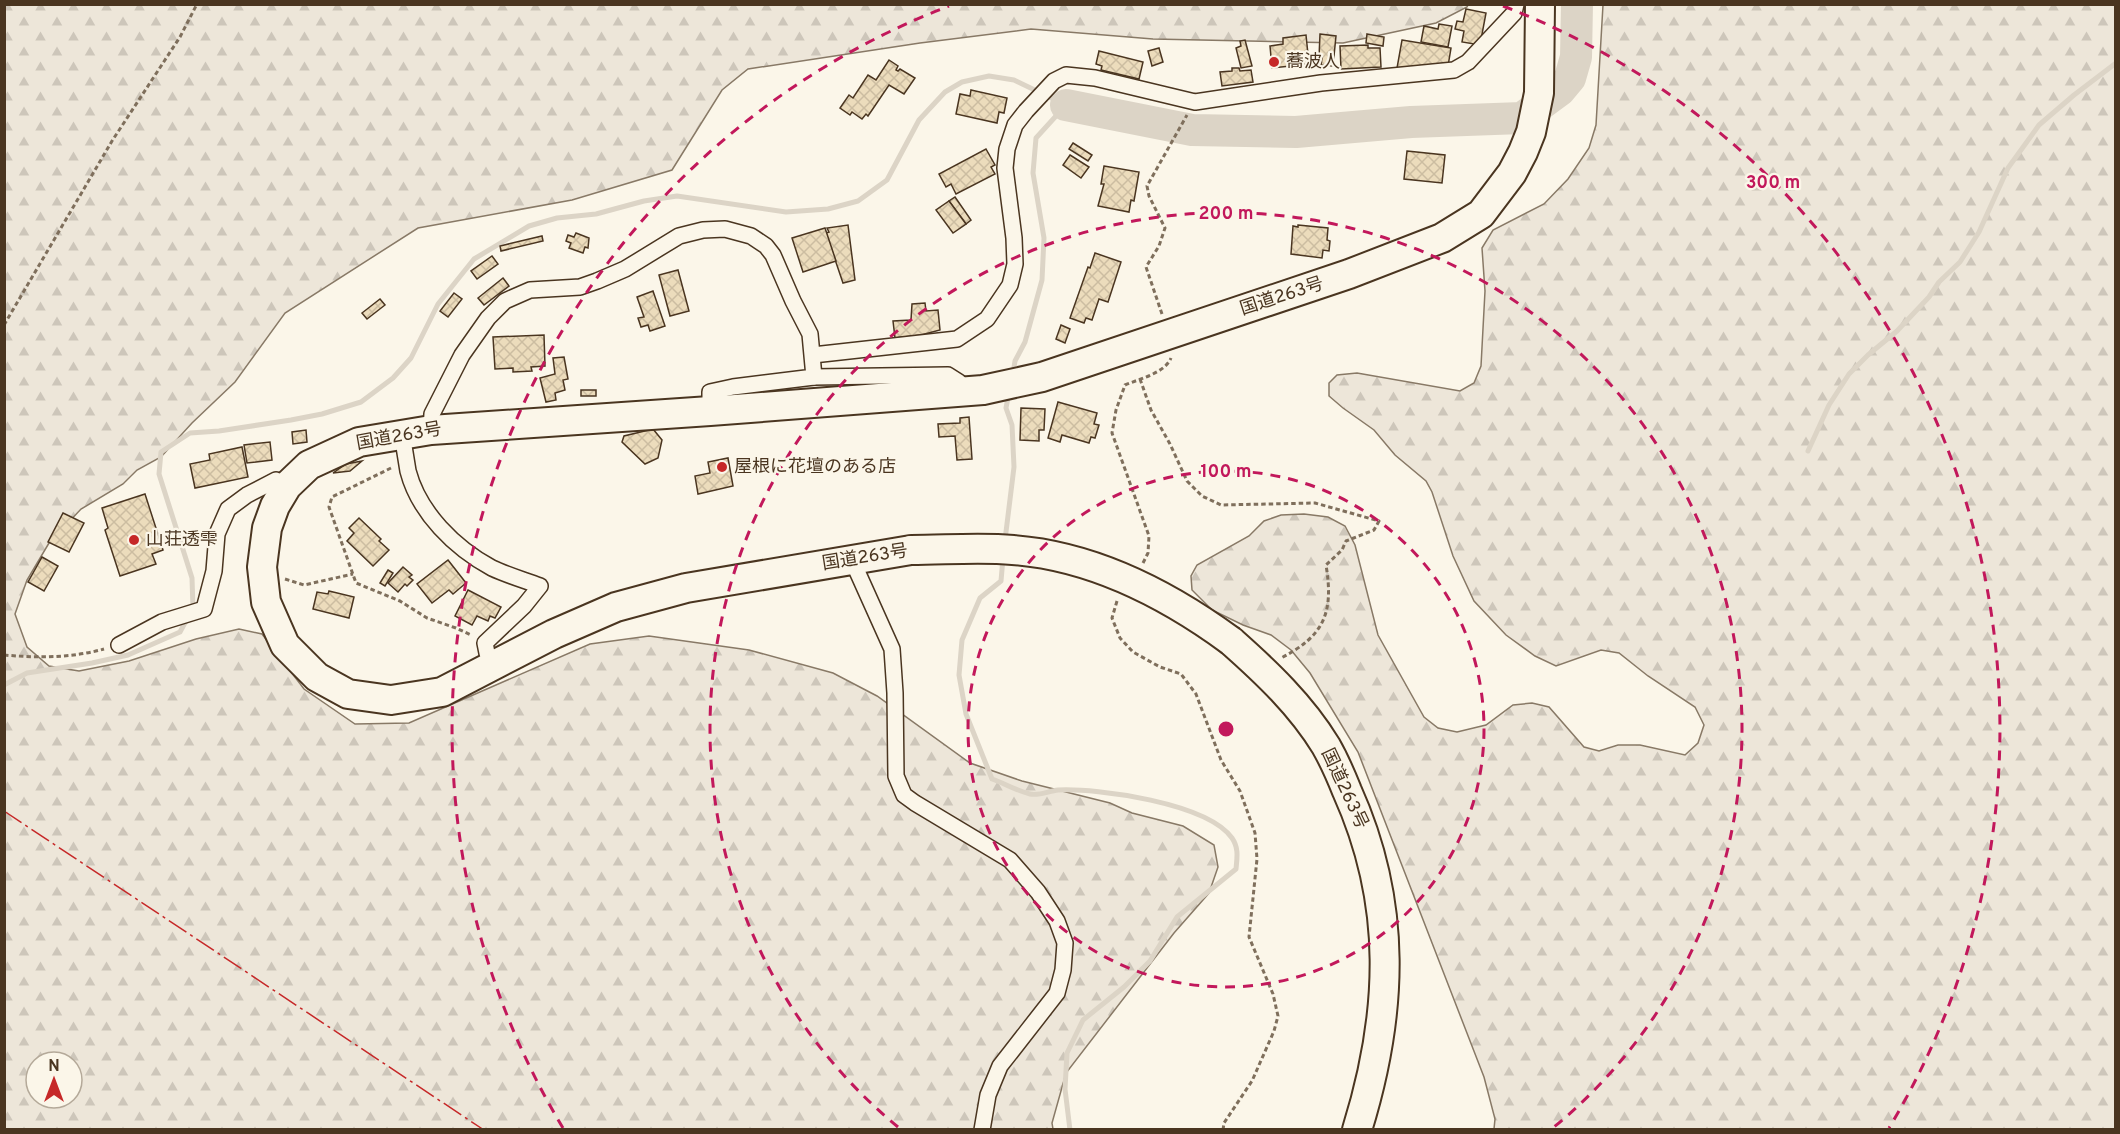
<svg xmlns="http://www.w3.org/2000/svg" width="2120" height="1134" font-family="Overpass,'Noto Sans JP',sans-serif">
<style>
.forest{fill:url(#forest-firs);stroke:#887966;stroke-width:1.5;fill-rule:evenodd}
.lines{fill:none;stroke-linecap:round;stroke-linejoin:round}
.stream{stroke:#dcd4c6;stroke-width:5}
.river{stroke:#dcd4c6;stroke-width:32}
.building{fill:url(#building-cross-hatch);stroke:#4a3520;stroke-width:1.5}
.street-casing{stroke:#4a3520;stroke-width:18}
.highway-casing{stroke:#4a3520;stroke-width:32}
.path{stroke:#7f6f5c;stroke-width:3;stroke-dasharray:4.5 3;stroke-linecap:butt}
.street{stroke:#fbf6e9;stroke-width:15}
.highway{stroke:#fbf6e9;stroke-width:28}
.highway-bridge-casing{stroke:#4a3520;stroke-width:32;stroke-linecap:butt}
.highway-bridge{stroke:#fbf6e9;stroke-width:28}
.power{stroke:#c62828;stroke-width:1.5;stroke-dasharray:21 4.5 3 4.5;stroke-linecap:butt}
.ring{fill:none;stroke:#c2185b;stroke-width:3;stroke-dasharray:10 8}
.poi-dot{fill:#c62828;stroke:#fbf6e9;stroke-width:2}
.labels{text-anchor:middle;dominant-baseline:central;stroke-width:4.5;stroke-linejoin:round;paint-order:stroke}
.poi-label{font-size:18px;fill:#4a3520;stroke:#fbf6e9;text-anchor:start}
.street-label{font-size:18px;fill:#4a3520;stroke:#fbf6e9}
.centre{fill:#c2185b;stroke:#fbf6e9;stroke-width:3}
.ring-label{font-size:18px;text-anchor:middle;font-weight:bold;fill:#c2185b;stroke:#fbf6e9;stroke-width:4.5;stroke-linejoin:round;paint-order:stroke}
</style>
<defs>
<pattern id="forest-firs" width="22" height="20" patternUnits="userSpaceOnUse" patternTransform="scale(1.5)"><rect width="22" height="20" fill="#ede6d9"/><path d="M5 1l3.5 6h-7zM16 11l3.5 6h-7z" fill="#cdc6ba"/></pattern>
<pattern id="building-cross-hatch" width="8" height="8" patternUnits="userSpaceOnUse" patternTransform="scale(1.5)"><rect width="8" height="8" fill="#ecdcbc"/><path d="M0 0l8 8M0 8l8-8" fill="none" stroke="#ccbda1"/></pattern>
</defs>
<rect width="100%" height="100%" fill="#fbf6e9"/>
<!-- forest -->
<g class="forest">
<path d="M5,5h1463l-1,2 -31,16 -93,20 -190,-4 -122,-10 -111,14 -172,26 -26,21 -50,80 -100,30 -154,28 -133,85 -50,69 -43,41 -31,34 -24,13 -14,14 -42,25 -32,34 -22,37 -12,34 12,33 22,19 30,5 50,-10 67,-22 43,-10 23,5 42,55 51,35 54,-1 181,-79 59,-8 100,14 84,23 44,23 93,67 52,18 88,22 22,10 51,13 31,19 4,22 -9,26 -35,40 -108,140 -14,50 1,6 -1048,1zM36,1062h36v36h-36z"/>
<polygon points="1603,5 2115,5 2115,1129 1494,1129 1495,1119 1484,1077 1358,752 1310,673 1291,650 1271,635 1243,625 1212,610 1192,590 1191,576 1197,565 1249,536 1264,521 1281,515 1304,514 1328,517 1345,526 1355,545 1378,635 1424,717 1438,728 1457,732 1486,725 1513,705 1532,703 1549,707 1584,747 1599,751 1618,745 1640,745 1685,755 1698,743 1704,725 1695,707 1648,676 1619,653 1601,650 1556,666 1535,656 1506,635 1474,601 1453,556 1432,492 1426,481 1395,455 1374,430 1343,408 1329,396 1329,383 1337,375 1357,373 1460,391 1474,383 1481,366 1485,291 1482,248 1493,230 1544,204 1568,179 1589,148 1596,125"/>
</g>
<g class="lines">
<!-- stream -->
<g class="stream">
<polyline points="1808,451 1829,405 1849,374 1868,355 1897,331 1929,297 1939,282 1960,262 1979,232 2008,168 2039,125 2074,95 2116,63"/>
<polyline points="1005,540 1014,467 1012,425 1006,408 1009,392"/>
<path d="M1003,558l-2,23 -21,17 -18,42 -3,35 7,39 26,65c12,4 25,12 38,15 9,2 19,-3 28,-4 40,-2 149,13 174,48 7,10 5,20 4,31l-59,48 -27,44 -26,26 -41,33 -16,33 -2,36 5,41"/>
<polyline points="193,609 192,578 159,474 161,452 190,433 219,431 291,420 322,414 361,402 393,378 411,358 438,304 474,259 529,226 557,218 596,214 644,201 677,196 786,212 828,209 858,201 887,180 919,120 945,92 962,82 989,76 1014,80 1066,105 1036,138 1033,173 1044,238 1042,280 1025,342 1015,361 1013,374"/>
<polyline points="4,685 27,673 92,663 128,655 180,632 188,617"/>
</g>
<!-- river -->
<polyline class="river" points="1066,105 1192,130 1296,132 1411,122 1522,118 1560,90 1570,78 1576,57 1577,4"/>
</g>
<!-- building -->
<g class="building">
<polygon points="1466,9 1486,13 1480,45 1462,42 1464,31 1455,29 1457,21 1463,22"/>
<polygon points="1439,24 1452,26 1448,47 1421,42 1424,26 1438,29"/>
<polygon points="1320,34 1336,36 1333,66 1321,65 1322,58 1319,58"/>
<polygon points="1367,34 1384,37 1383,46 1366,43"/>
<polygon points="1306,35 1309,64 1272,68 1270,46 1283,44 1283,38"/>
<polygon points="1245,40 1252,66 1241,68 1236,48 1241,46 1240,41"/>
<polygon points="1402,40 1451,48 1447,72 1397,68"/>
<polygon points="1368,45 1368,48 1380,48 1381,67 1341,69 1340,46"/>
<polygon points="1159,48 1163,62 1152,66 1148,51"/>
<polygon points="1099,51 1143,62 1139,79 1101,70 1102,66 1096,64"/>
<polygon points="889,60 898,66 896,70 898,71 900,69 915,78 904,94 889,85 868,116 866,114 862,119 852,112 850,115 840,108 849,95 853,98 868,75 876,80"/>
<polygon points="1232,68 1239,68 1240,71 1251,70 1253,82 1222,86 1220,72 1232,71"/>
<polygon points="971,90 1007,98 1004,113 999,112 997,123 956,114 960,94 970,96"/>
<polygon points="1073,143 1092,155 1088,161 1069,149"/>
<polygon points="986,149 995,165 991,167 995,174 956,194 951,184 946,187 939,174"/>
<polygon points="1407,151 1445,155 1442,183 1404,179"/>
<polygon points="1070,155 1089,167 1081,178 1063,165"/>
<polygon points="1104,166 1139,172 1134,201 1131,200 1129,212 1098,206 1104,184 1101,184"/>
<polygon points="955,197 971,220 966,224 949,201"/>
<polygon points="949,201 966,224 953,233 936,210"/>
<polygon points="848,225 855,280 843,283 826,233 829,232 827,228"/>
<polygon points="1298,225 1328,228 1327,240 1330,241 1329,251 1323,250 1322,258 1291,254 1293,226 1298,227"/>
<polygon points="825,228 836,261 803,272 792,238"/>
<polygon points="576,233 589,238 588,248 585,247 583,253 569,248 571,243 566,241 568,235 574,237"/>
<polygon points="542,236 543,241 501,251 500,246"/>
<polygon points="1095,253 1121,262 1108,302 1099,299 1092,320 1086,318 1084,323 1070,318 1088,267 1090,268"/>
<polygon points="492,256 498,264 477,279 471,271"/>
<polygon points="678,270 689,311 670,316 659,275"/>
<polygon points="503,278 509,286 484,305 478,298"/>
<polygon points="653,291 665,326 650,331 648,325 641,327 638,318 644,317 637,297"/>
<polygon points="454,293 462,299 448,317 440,311"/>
<polygon points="380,299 385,305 367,319 362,313"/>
<polygon points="925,303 926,311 938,310 940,330 921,335 895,338 893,321 911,320 912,304"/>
<polygon points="1061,325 1070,329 1065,343 1056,339"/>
<polygon points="544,335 545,366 531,367 532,371 513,372 513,368 495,369 493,337"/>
<polygon points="564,357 568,379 563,380 565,390 555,393 556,400 546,402 540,378 555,374 553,358"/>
<rect x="581" y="390" width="15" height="6"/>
<polygon points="1058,402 1097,413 1094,424 1099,425 1095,438 1091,437 1089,443 1062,435 1060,442 1048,438"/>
<polygon points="1021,408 1045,409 1044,430 1039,430 1039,441 1020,440"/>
<polygon points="969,417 972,459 957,460 955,436 939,437 938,424 960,423 960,418"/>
<polygon points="653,429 662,440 658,458 645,464 622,442 624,436"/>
<polygon points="306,430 307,442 293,444 292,432"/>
<polygon points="270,442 272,460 247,463 244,445"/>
<polygon points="242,447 248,477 195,488 190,464 210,460 209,454"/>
<polygon points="728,458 733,486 698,494 695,476 710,473 708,462"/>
<polygon points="362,461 350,471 333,473 346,464"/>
<polygon points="145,494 163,550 152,554 156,564 120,576 105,530 108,528 102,508"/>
<polygon points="63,513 84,523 69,552 48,542"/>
<polygon points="359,518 381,539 379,541 389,550 373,566 347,541 354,533 349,528"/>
<polygon points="42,557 58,566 44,591 28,582"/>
<polygon points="448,560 466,583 453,594 449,590 432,603 417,584"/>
<polygon points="403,567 412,575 409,577 413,580 407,586 405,584 398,592 388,583"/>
<polygon points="388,570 393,573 385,586 380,583"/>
<polygon points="468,590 501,607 495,618 490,616 488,621 477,616 472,625 455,616"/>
<polygon points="329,591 354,597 349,618 313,609 317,592 328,594"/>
</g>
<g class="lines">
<defs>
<g id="street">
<polyline points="813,355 957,339 987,319 1010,285 1015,264 1014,238 1005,168 1007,149 1015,125 1026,111 1054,81 1066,75 1095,78 1195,102 1321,83 1454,70 1468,62 1514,13 1516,4"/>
<polyline points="814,377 948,375 959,382 960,393"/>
<polyline points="431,430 432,414 462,355 488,318 505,301 530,290 580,287 597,281 625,269 679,236 703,230 725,229 751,236 766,246 773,255 793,301 810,334 814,377 733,387 710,392 710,411"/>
<path d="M402,434c2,13 4,25 6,37 11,42 47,77 84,97 15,7 32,12 48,18l-16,20 -39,37 2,10 8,11"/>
<polyline points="852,560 892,649 895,693 896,776 904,795 915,803 1010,860 1038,892 1057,921 1065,943 1063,970 1057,993 1000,1066 988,1095 982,1130"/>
<polyline points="119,645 162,622 204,609 214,571 217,534 228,509 247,495 276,480 287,486"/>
</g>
<g id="highway">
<polyline points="911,550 686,588 616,607 554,634 442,692 391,700 348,694 317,677 285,645 266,602 262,567 267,528 275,506 287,486 309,465 359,442 431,430 710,411 983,390 1042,377 1349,274 1442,238 1481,214 1512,173 1523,152 1531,132 1539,93 1540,4"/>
<path d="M1231,641c35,31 70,64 95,105 8,14 15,30 21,45 51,113 46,223 10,339"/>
</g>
</defs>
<!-- street casing -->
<use href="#street" class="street-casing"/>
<!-- highway casing -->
<use href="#highway" class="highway-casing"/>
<!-- path -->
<g class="path">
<polyline points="1162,314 1146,267 1159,246 1165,228 1149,196 1147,186 1187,115"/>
<polyline points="4,325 112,141 180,37 197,4"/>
<path d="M1140,379l11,31 19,34 17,37 15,15 19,9 94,-2 64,18 -5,9 -28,11 -4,9 -16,15c8,48 -2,71 -45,93"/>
<polyline points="391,468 332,497 329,507 356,583 400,601 427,618 456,628 471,635"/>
<path d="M1143,563l5,-10 1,-17 -37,-103 4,-23 9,-25c14,-6 40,-12 46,-27"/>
<polyline points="285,579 304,585 353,574"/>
<polyline points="1117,601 1112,618 1120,638 1133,652 1160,667 1181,674 1196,694 1221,760 1240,791 1255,833 1257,859 1249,937 1273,994 1278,1016 1274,1031 1252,1081 1224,1123 1223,1130"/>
<path d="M4,655c33,3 68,3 100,-6"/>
</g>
<!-- street -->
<use href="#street" class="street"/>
<!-- highway -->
<use href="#highway" class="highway"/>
<defs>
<path id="highway-bridge" d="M911,550c34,0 68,-3 102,0 80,6 154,44 218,91"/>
</defs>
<!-- highway-bridge casing -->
<use href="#highway-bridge" class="highway-bridge-casing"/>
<!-- highway-bridge -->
<use href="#highway-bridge" class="highway-bridge"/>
<!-- power -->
<polyline class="power" points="4,811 484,1130"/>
</g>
<!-- distance rings -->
<g class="ring">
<circle cx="1226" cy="729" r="258"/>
<path d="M898 1127A516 516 0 1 1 1554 1127"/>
<path d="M563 1128A774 774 0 0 1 949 6M1503 6A774 774 0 0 1 1889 1128"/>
</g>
<!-- markers -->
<g class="poi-dot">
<circle cx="1274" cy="62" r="6"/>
<circle cx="722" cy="467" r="6"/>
<circle cx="134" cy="540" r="6"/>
</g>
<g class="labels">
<!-- poi labels -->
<g class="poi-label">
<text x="1286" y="62">蕎波人</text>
<text x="734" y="467">屋根に花壇のある店</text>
<text x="146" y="540">山荘透雫</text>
</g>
<!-- street labels -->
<g class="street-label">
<text transform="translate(1282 297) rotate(-18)">国道263号</text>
<text transform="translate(399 437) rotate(-10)">国道263号</text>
<text transform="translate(865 558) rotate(-9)">国道263号</text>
<text transform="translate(1344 789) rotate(65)">国道263号</text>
</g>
</g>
<circle cx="1226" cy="729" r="9" class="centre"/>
<g class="ring-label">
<text x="1773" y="188">300 m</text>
<text x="1226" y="219">200 m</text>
<text x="1226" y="477">100 m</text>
</g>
<!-- border -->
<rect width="2120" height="1134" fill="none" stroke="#4a3520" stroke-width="12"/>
<!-- north arrow -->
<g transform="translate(54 1080)"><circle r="28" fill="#fbf6e9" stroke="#b4a999" stroke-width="1.5"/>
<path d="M0-4.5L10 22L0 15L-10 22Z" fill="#c62828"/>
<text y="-9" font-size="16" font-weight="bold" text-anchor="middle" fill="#4a3520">N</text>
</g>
</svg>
